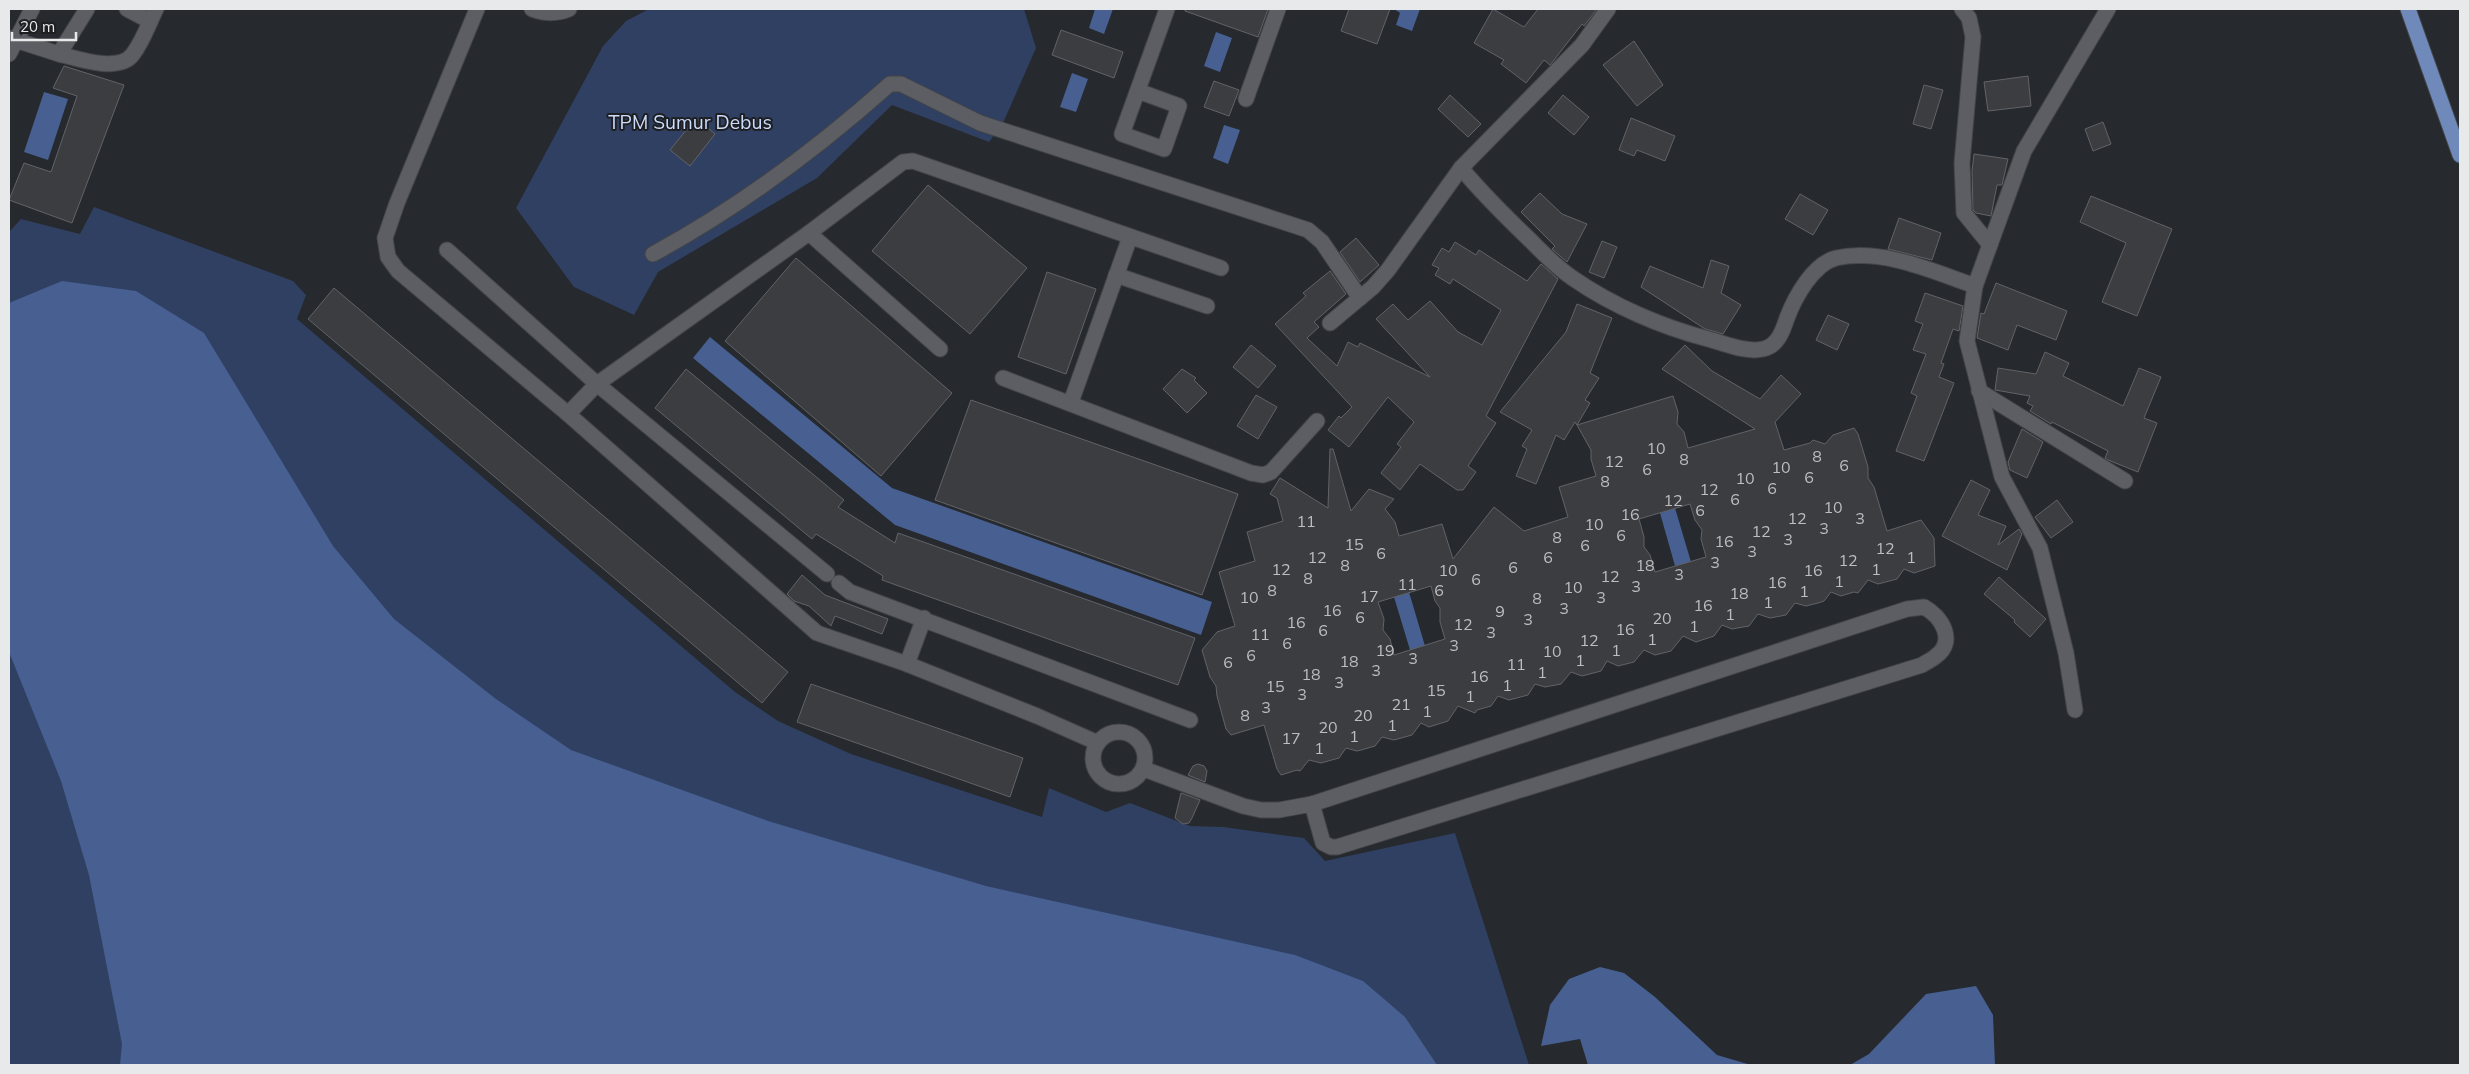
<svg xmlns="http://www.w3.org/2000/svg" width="2469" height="1074" font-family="Mulish,sans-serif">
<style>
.green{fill:#304062}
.water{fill:#475f91}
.building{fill:#3b3d41;stroke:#616368;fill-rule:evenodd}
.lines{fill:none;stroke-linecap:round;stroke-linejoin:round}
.minor-casing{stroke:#434548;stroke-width:17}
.major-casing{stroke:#434548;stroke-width:17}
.minor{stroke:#5c5e63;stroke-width:15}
.major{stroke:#7089bb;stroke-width:15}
.labels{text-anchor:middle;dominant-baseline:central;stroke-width:4;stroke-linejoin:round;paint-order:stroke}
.number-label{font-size:16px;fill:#bcbec0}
.park-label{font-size:19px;fill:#ccdcfb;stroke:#1d1f23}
</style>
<rect width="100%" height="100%" fill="#26292d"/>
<!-- green -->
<g class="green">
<polygon points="649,9 1024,9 1036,48 1003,123 989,142 892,105 817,178 658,272 634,315 574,287 516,208 603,46 626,21"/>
<polygon points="94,207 293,281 306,295 297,319 735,692 778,721 851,754 1042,817 1049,788 1106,812 1130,803 1190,826 1223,827 1304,838 1325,861 1455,833 1529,1065 9,1065 9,232 21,219 80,234"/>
</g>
<!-- water -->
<g class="water">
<polygon points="1095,9 1113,9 1104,34 1089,28"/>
<polygon points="1394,9 1420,9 1412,31 1396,25 1400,13"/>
<polygon points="1216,32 1232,38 1220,72 1204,66"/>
<polygon points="1072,73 1088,79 1076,112 1060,107"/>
<polygon points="44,92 68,99 48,160 24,152"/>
<polygon points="1224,125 1240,130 1228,164 1213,158"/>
<polygon points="62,281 136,291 204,333 333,546 394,619 496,699 571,750 768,821 986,886 1295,955 1363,981 1405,1017 1437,1065 120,1065 122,1044 89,875 61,781 9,652 9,303"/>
<polygon points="710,337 892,488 1212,602 1201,635 895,525 693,358"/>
<polygon points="1675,508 1691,562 1675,566 1660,513"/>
<polygon points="1409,592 1425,646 1410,650 1394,597"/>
<polygon points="1600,967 1624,973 1655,997 1717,1055 1751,1065 1588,1065 1580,1039 1541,1046 1550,1005 1569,979"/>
<polygon points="1976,986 1993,1015 1995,1065 1850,1065 1869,1054 1926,994"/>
</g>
<!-- building -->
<g class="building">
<polygon points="1185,9 1268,9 1258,37 1185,11"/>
<polygon points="1349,9 1390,9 1377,44 1341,31"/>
<polygon points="1493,9 1524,27 1538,9 1597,9 1584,26 1582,24 1554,60 1550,65 1544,60 1526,83 1501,64 1504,60 1474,43"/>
<polygon points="1061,30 1123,52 1114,78 1052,55"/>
<polygon points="1634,41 1663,85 1637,106 1603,65"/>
<polygon points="64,66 124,85 72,223 9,200 24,163 51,172 77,96 53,88"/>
<polygon points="2028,76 2031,106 1988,111 1984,82"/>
<polygon points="1214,81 1239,90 1229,116 1204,107"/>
<polygon points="1924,85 1943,90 1931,129 1913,124"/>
<polygon points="1450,95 1481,124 1468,137 1438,109"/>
<polygon points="1563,95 1589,117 1574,135 1548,113"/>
<polygon points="696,118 715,134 690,166 670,150"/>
<polygon points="1631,118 1675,136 1665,161 1637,150 1634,156 1619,150"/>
<polygon points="2103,122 2111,144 2093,151 2085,129"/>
<polygon points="1974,154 2008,159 2002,185 1997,185 1991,216 1976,213 1973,210 1972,171"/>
<polygon points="928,185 1027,268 970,334 872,251"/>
<polygon points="1540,193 1562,214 1587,224 1567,262 1552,249 1555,246 1521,212"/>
<polygon points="1800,194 1828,210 1813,235 1785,219"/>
<polygon points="2091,196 2172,229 2137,316 2102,302 2126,243 2080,222"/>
<polygon points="1899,218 1941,233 1932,260 1888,249"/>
<polygon points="1356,238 1379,265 1360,282 1340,252"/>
<polygon points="1602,241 1617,247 1604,278 1589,272"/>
<polygon points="1455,242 1476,255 1479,250 1527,281 1541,264 1558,279 1486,416 1496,423 1468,466 1476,472 1463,490 1457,490 1420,464 1400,490 1381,473 1401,447 1397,444 1414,422 1388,397 1349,447 1328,430 1339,416 1341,418 1352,407 1275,324 1306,296 1303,293 1330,271 1346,294 1314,322 1319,327 1307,338 1337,366 1348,342 1358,347 1360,343 1430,377 1376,319 1393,304 1408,320 1430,301 1458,332 1482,345 1501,310 1453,279 1450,284 1435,275 1439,268 1432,265 1442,248 1449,252"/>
<polygon points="796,258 952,393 881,476 725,341"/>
<polygon points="1711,260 1729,266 1721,293 1741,305 1723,334 1705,329 1641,287 1650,266 1703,288"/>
<polygon points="1047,272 1096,289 1066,374 1018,357"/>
<polygon points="1996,283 2067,311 2056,340 2017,325 2008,350 1977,338 1981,313 1984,314"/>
<polygon points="334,288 788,672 762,703 308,319"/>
<polygon points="1925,293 1963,306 1959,331 1953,329 1941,363 1944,364 1939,377 1954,383 1924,461 1896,451 1917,396 1911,393 1926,354 1913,350 1923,324 1915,321"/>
<polygon points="1577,304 1612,318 1590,373 1599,378 1585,400 1590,403 1577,425 1575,422 1564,440 1556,435 1536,484 1516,476 1527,449 1522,446 1532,430 1500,412 1566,332"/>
<polygon points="1828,315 1849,324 1837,350 1816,340"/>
<polygon points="1251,345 1276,366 1258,388 1233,367"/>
<path d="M1685,345l27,26 48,28 21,-24 20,19 -26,28 9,28 26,-7 3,-3 12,4 8,-9 21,-7 4,6 10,33v11l6,9 13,44 34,-11 13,18 1,28 -21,7 -10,-4 -7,10 -19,5 -10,-4 -10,13 -4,-1 -13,4 -10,-4 -7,9 -6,2 -12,3 -11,-3 -9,12 -16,3 -12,-4 -9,12 -17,3 -10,-4 -8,11 -18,6 -13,-6 -12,15 -16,4 -11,-5 -10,12 -16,4 -11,-5 -6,10 -19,5 -11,-4 -10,12 -16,3 -10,-3 -7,11 -19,5 -11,-4 -7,10 -14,4 -2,3 -17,-7 -10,15 -19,6 -8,-4 -9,12 -18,5 -12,-3 -7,9 -14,4 -4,1 -11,-3 -7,10 -18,5 -12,-3 -9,11 -3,-1 -16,5 -4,-6 -13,-44 -33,10 -5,-6 -9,-33 -1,-10 -6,-9 -8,-27 15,-18 18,-6 -16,-54 36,-11 -8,-29 36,-11 -6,-23 -7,-4 10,-16 48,30 2,-59h3l18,62 18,-22 25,10 -9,10 10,13 4,14 43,-12 11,35 41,-52 30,24 44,-14 -9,-30 37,-11 -5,-17v-9l-14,-25 96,-29 5,16 -1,12 7,8 4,16 67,-19 -93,-60zM1690,504l5,16 7,10 -1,9 5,18 -51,15 -5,-17 -6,-8v-10l-5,-18zM1431,586l4,15 5,7v14l5,17 -51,16 -4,-16 -7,-9 1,-11 -6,-17z"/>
<polygon points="2045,352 2069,363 2063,376 2123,406 2139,368 2161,377 2144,418 2157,423 2138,472 2108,460 2105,458 2108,451 2052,422 2051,424 2030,411 2033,406 2027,403 2030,396 1995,390 1998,368 2036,374"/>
<polygon points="686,369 844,500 838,507 895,543 898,533 1195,638 1178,685 882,580 883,576 816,534 812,539 655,408"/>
<polygon points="1182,369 1196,378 1194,380 1207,393 1187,413 1163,389"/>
<polygon points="1256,395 1277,407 1258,439 1237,426"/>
<polygon points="971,400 1238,494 1202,595 935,500"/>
<polygon points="2022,429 2043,442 2027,478 2010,470 2008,462"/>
<polygon points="1971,480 1990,490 1978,515 2006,526 1998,545 2019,529 2022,534 2007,570 1942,536"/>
<polygon points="2057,500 2073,522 2051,538 2035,517"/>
<polygon points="802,575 825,595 888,619 882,634 835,616 831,626 809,606 794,601 787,594"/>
<polygon points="1999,577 2046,619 2030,637 2014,622 2015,620 1984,594"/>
<polygon points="811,684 1023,758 1010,797 797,722"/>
<polygon points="1198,764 1204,766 1207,771 1205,782 1188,775 1193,766"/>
<polygon points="1181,793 1200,800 1192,818 1189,823 1183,824 1175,818"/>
</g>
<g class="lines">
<defs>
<g id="minor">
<polyline points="127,9 150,21"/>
<polyline points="477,9 397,203 385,238 388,257 398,271 568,414 817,633 907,664 1037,716 1098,743"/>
<path d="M532,9c13,5 25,5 37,0"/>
<polyline points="1962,9 1969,18 1973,37 1962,163 1964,213 1990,245"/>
<polyline points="9,38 59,54 87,9"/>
<polyline points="9,54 32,9"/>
<path d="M59,54c19,5 61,19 74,0 10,-13 16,-31 23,-45"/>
<polyline points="1138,91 1179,106 1164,149 1122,134 1167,9"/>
<polyline points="1246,99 1278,9"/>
<path d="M1461,168c21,25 44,48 68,71 14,14 28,29 45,40 39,27 88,48 134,60 16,4 38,14 55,10 15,-3 20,-19 24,-31 8,-21 26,-54 49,-60 47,-10 96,13 139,28"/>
<polyline points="809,233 940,349"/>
<polyline points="447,250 597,384 827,574"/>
<path d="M653,254c85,-46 164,-105 237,-170h11l79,39 328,107 14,12 38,56"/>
<polyline points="1116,275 1207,306"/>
<polyline points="1330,323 1373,287 1388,270 1461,168 1582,45 1608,9"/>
<polyline points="1003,378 1251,473 1263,475 1271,472 1317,421"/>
<polyline points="1979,391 2125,481"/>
<polyline points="1071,402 1130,237"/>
<polyline points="568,414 597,384 809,233 903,162 913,161 1221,268"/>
<polyline points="839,583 850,592 1190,720"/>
<path d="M1924,607c17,9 33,34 12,49 -4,4 -10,6 -14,9l-585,182h-6l-8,-4 -11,-39 595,-195z"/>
<polyline points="907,664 924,618"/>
<polyline points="2075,710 2066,653 2040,548 2002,477 1967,341 1975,286 2024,151 2108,9"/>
<circle cx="1119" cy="758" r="26"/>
<polyline points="1144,769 1243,806 1261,810 1279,810 1312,804"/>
</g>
<polyline id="major" points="2408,9 2460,155"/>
</defs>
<!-- minor casing -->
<use href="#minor" class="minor-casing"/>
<!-- major casing -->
<use href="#major" class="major-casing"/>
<!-- minor -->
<use href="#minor" class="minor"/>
<!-- major -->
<use href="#major" class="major"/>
</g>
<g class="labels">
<!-- number labels -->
<g class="number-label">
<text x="1656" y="448">10</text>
<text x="1817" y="456">8</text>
<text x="1684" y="459">8</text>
<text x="1614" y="461">12</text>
<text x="1844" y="465">6</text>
<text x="1781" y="467">10</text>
<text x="1647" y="469">6</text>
<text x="1809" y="477">6</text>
<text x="1745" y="478">10</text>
<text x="1605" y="481">8</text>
<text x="1772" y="488">6</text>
<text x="1709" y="489">12</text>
<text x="1735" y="499">6</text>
<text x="1673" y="500">12</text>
<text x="1833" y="507">10</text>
<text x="1700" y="510">6</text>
<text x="1630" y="514">16</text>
<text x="1797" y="518">12</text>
<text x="1860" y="518">3</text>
<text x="1306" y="521">11</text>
<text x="1594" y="524">10</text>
<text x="1824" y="528">3</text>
<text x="1761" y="531">12</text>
<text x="1621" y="535">6</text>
<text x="1557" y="537">8</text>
<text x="1788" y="539">3</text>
<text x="1724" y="541">16</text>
<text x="1354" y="544">15</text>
<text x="1585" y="545">6</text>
<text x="1885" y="548">12</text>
<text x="1752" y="551">3</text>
<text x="1381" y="553">6</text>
<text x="1317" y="557">12</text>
<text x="1548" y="557">6</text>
<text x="1911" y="557">1</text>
<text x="1848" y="560">12</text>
<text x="1715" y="562">3</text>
<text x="1345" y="565">8</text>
<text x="1645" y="565">18</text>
<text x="1513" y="567">6</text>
<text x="1281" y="569">12</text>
<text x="1876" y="569">1</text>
<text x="1448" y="570">10</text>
<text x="1813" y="570">16</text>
<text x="1679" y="574">3</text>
<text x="1610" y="576">12</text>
<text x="1308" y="578">8</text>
<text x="1476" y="579">6</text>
<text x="1839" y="581">1</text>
<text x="1777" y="582">16</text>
<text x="1407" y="584">11</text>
<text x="1636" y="586">3</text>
<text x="1573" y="587">10</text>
<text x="1272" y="590">8</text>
<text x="1439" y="590">6</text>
<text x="1804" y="591">1</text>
<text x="1739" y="593">18</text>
<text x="1369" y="596">17</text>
<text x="1249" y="597">10</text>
<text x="1601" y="597">3</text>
<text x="1537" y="598">8</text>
<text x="1768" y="602">1</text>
<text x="1703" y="605">16</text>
<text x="1564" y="608">3</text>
<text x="1332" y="610">16</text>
<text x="1500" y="611">9</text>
<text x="1730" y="614">1</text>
<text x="1360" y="617">6</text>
<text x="1662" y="618">20</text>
<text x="1528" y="619">3</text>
<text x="1296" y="622">16</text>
<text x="1463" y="624">12</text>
<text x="1694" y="626">1</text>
<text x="1625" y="629">16</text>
<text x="1323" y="630">6</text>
<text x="1491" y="632">3</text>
<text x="1260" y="634">11</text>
<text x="1652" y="639">1</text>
<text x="1589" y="640">12</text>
<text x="1287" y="643">6</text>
<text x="1454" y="645">3</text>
<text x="1385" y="650">19</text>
<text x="1616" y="650">1</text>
<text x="1552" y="651">10</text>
<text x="1251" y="655">6</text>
<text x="1413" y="658">3</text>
<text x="1580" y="660">1</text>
<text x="1349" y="661">18</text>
<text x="1228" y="662">6</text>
<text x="1516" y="664">11</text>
<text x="1376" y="670">3</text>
<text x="1542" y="672">1</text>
<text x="1311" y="674">18</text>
<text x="1479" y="676">16</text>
<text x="1339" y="682">3</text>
<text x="1507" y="685">1</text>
<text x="1275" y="686">15</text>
<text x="1436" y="690">15</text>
<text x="1302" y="694">3</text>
<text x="1470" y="696">1</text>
<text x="1401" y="704">21</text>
<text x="1266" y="707">3</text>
<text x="1427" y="711">1</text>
<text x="1245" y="715">8</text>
<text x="1363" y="715">20</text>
<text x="1392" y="725">1</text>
<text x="1328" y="727">20</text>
<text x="1354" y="736">1</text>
<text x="1291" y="738">17</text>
<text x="1319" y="748">1</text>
</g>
<!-- park labels -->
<g class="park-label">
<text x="690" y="122">TPM Sumur Debus</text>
</g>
</g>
<!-- border -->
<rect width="2469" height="1074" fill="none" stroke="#e7e9eb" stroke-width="20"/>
<!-- scale -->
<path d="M12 32v8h64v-8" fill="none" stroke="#e7e9eb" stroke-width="2.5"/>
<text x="20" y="32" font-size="15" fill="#e7e9eb" stroke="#1d1f23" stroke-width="4" paint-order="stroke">20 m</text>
</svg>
